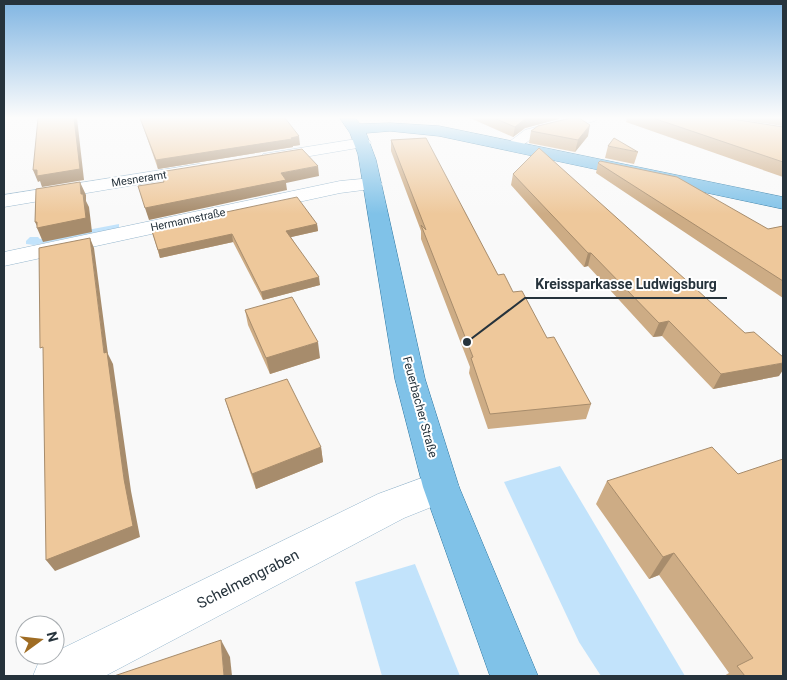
<svg xmlns="http://www.w3.org/2000/svg" width="787" height="680" font-family="Roboto,sans-serif">
<style>
.green{fill:#c2e3fb}
.lines{fill:none;stroke-linecap:round;stroke-linejoin:round}
.minor-casing{stroke:#95b6cd;stroke-width:1}
.major-casing{stroke:#2975a1;stroke-width:1}
.minor{fill:#fff;fill-rule:evenodd}
.major{fill:#80c2e8;fill-rule:evenodd}
.wall{fill:#cdac85}
.shaded-wall{fill:#a78c6c}
.building{fill:#eec89b;stroke:#a78c6c}
.labels{text-anchor:middle;dominant-baseline:central;stroke-width:4;stroke-linejoin:round;paint-order:stroke}
.far-street-label{font-size:11px;fill:#26333c;stroke:#fff}
.street-label{font-size:12px;fill:#26333c;stroke:#fff}
.near-street-label{font-size:15px;fill:#26333c;stroke:#fff}
.leader{fill:none;stroke:#26333c;stroke-width:2}
.callout-dot{fill:#26333c;stroke:#fff;stroke-width:2}
.callout-label{font-size:14px;text-anchor:middle;font-weight:bold;fill:#26333c;stroke:#fff;stroke-width:4;stroke-linejoin:round;paint-order:stroke}
</style>
<rect width="100%" height="100%" fill="#f9f9f9"/>
<!-- green -->
<g class="green">
<polygon points="119,224 119,228 34,245 26,244 26,241 30,237 38,237 40,239"/>
<polygon points="560,466 685,676 601,676 579,642 504,482"/>
<polygon points="415,564 460,676 382,676 355,582"/>
</g>
<g class="lines">
<defs>
<g id="minor">
<polygon points="571,118 597,118 595,121 535,136 519,148 507,148 505,145 525,130"/>
<polygon points="363,138 369,140 371,143 369,146 269,163 263,162 261,158 263,154 269,153"/>
<polygon points="199,164 205,165 208,169 205,173 4,207 4,195"/>
<polygon points="373,178 379,180 382,184 379,188 340,193 4,266 4,252 340,181"/>
<polygon points="441,471 454,476 459,487 454,498 404,518 105,676 33,676 40,659 49,655 55,655 55,652 378,494"/>
</g>
<polygon id="major" points="340,118 355,118 360,124 390,123 439,126 783,197 783,209 439,136 390,131 366,133 376,160 425,379 459,487 538,676 490,676 423,487 395,379 358,154 350,133"/>
</defs>
<!-- minor casing -->
<use href="#minor" class="minor-casing"/>
<!-- major casing -->
<use href="#major" class="major-casing"/>
<!-- minor -->
<use href="#minor" class="minor"/>
<!-- major -->
<use href="#major" class="major"/>
</g>
<!-- wall -->
<g class="wall">
<polygon points="140,118 285,118 300,145 293,146 293,147 158,169"/>
<polygon points="470,118 559,118 559,119 525,128 513,137"/>
<polygon points="627,118 726,118 783,127 783,177 626,122"/>
<polygon points="730,118 783,118 783,126"/>
<polygon points="531,131 588,136 575,152 529,143"/>
<polygon points="391,140 498,275 513,292 547,338 591,404 586,419 488,429 469,373 470,367 421,239 421,231 391,151"/>
<polygon points="608,146 638,152 634,164 605,158"/>
<polygon points="598,163 768,229 783,226 783,298 596,173"/>
<polygon points="513,174 779,376 713,389 662,336 653,337 588,266 584,267 511,185"/>
<polygon points="317,224 318,231 291,237 320,285 263,300 233,242 160,258 151,228"/>
<polygon points="245,310 320,358 270,374 248,325"/>
<polygon points="225,399 321,447 323,462 256,489 230,415"/>
<polygon points="738,474 783,676 724,676 729,673 659,575 649,579 596,504 607,481"/>
</g>
<!-- shaded-wall -->
<g class="shaded-wall">
<polygon points="74,118 77,118 84,180 42,187 40,181 38,182 33,170 37,170"/>
<polygon points="526,118 559,118 559,119 525,128 513,137 515,127"/>
<polygon points="590,125 588,136 575,152 578,140"/>
<polygon points="299,136 300,145 293,146 293,147 158,169 156,160"/>
<polygon points="318,166 319,176 286,183 287,190 149,220 145,208 281,173"/>
<polygon points="80,182 86,195 86,201 89,207 92,232 43,242 37,228 38,228 35,222 81,194"/>
<polygon points="317,224 318,231 287,238 286,231"/>
<polygon points="232,234 233,242 160,258 158,250"/>
<polygon points="90,238 94,248 108,354 113,364 131,491 140,537 55,571 46,560 124,479 104,353"/>
<polygon points="588,253 591,253 588,266 584,267"/>
<polygon points="319,277 320,285 263,300 261,292"/>
<polygon points="669,321 662,336 653,337 659,323"/>
<polygon points="318,342 320,358 270,374 266,358"/>
<polygon points="783,363 783,370 779,376 713,389 721,374"/>
<polygon points="321,447 323,462 256,489 252,474"/>
<polygon points="674,553 659,575 649,579 663,557"/>
<polygon points="221,640 230,657 232,676 224,676"/>
</g>
<!-- building -->
<g class="building">
<polygon points="38,118 74,118 80,169 37,176 37,170 33,170"/>
<polygon points="140,118 285,118 299,136 291,138 292,139 156,160"/>
<polygon points="494,118 526,118 515,127"/>
<polygon points="571,118 579,118 590,125 578,140 531,131 538,126"/>
<polygon points="653,118 726,118 783,127 783,162"/>
<polygon points="426,138 498,275 504,274 513,292 522,291 547,338 554,337 591,404 490,414 471,358 473,357 421,225 426,230 391,140"/>
<polygon points="614,138 638,152 608,146"/>
<polygon points="539,148 745,333 754,332 783,357 783,363 721,374 669,321 659,323 591,253 588,253 513,174"/>
<polygon points="302,149 318,166 281,173 286,180 145,208 138,186 164,182 160,172"/>
<polygon points="600,161 677,177 768,229 783,226 783,281 598,163"/>
<polygon points="80,182 81,194 83,194 86,218 37,228 37,222 35,222 36,189"/>
<polygon points="297,197 317,224 286,231 319,277 261,292 232,234 158,250 151,228"/>
<polygon points="90,238 104,353 107,352 124,479 133,526 46,560 43,347 40,348 39,248"/>
<polygon points="292,297 318,342 266,358 245,310"/>
<polygon points="287,379 321,447 252,474 225,399"/>
<polygon points="712,447 738,474 783,459 783,676 745,676 737,666 753,658 674,553 663,557 607,481"/>
<polygon points="221,640 224,676 114,676"/>
</g>
<!-- sky -->
<linearGradient id="sky" x2="0" y2="1"><stop stop-color="#80b5e2"/><stop offset="0.55" stop-color="#fcfcfc"/><stop offset="1" stop-color="#fcfcfc" stop-opacity="0"/></linearGradient>
<rect width="787" height="214" fill="url(#sky)"/>
<g class="labels">
<!-- far-street labels -->
<g class="far-street-label">
<text transform="translate(139 179) rotate(-9)">Mesneramt</text>
<text transform="translate(188 220) rotate(-12)">Hermannstraße</text>
</g>
<!-- street labels -->
<g class="street-label">
<text transform="translate(420 407) rotate(75)">Feuerbacher Straße</text>
</g>
<!-- near-street labels -->
<g class="near-street-label">
<text transform="translate(248 579) rotate(-27)">Schelmengraben</text>
</g>
</g>
<!-- callouts -->
<path class="leader" d="M467 342L525 298H727"/>
<circle class="callout-dot" cx="467" cy="342" r="5"/>
<g class="callout-label">
<text x="626" y="289">Kreissparkasse Ludwigsburg</text>
</g>
<!-- border -->
<rect width="787" height="680" fill="none" stroke="#26333c" stroke-width="10"/>
<!-- north arrow -->
<g transform="translate(40 640) rotate(75)"><circle r="24" fill="#ffffff" stroke="#a8adb1"/>
<path d="M0-4L9 19L0 12L-9 19Z" fill="#9f6c23"/>
<text y="-8" font-size="14" font-weight="bold" text-anchor="middle" fill="#26333c">N</text>
</g>
</svg>
